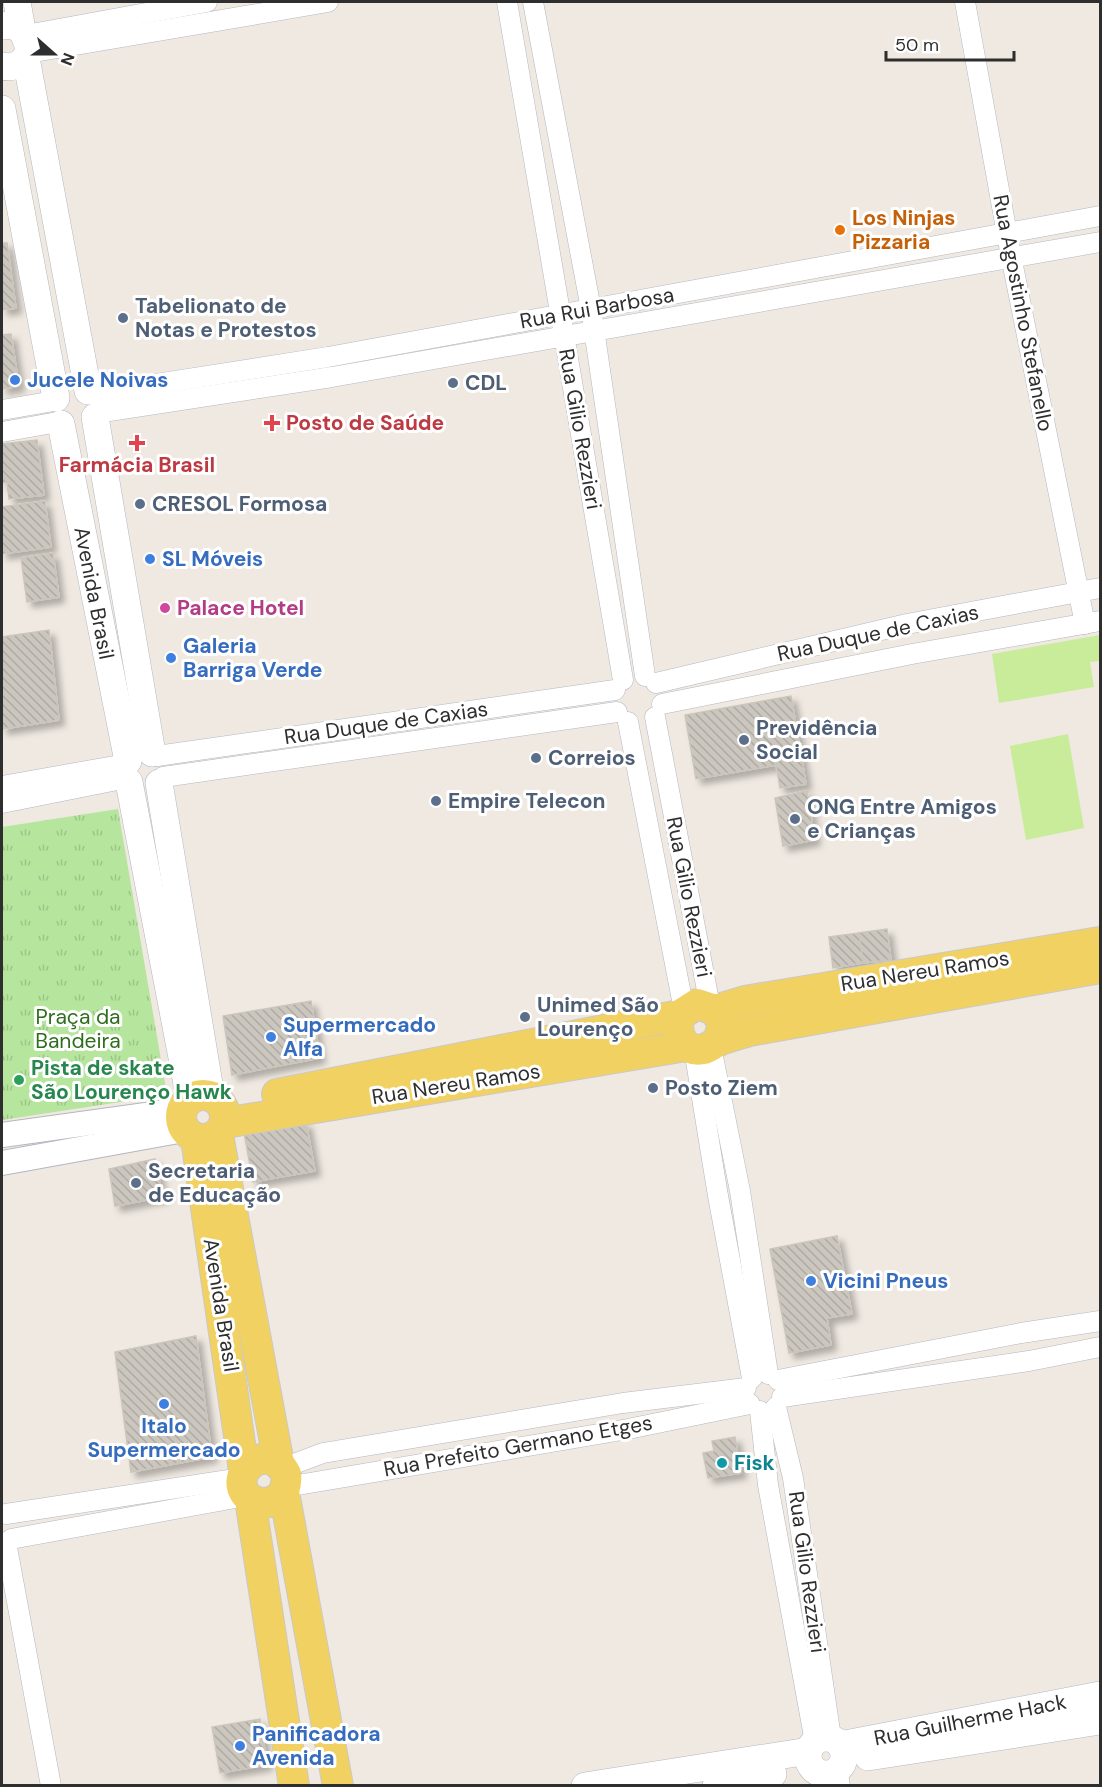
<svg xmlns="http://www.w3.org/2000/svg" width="1102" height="1787" font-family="'DM Sans',sans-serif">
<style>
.park{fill:url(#park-tufts)}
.pitch{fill:#c9ec9a}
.building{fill:url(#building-back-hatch);stroke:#cbc5ba;stroke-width:1.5;filter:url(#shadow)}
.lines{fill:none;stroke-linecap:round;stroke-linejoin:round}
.minor-casing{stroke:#b4b7c1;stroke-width:21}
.tertiary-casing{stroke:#b4b7c1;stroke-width:26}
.secondary-casing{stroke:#b4b7c1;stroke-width:28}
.primary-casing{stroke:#c9c9c9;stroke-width:32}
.minor{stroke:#fff;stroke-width:20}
.tertiary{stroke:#fff;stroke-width:24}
.secondary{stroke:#fff;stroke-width:27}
.primary{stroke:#f2d163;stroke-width:30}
.food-dot{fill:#e8710a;stroke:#fff;stroke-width:2}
.service-dot{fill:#5c6f8a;stroke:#fff;stroke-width:2}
.shop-dot{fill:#3f7fe0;stroke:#fff;stroke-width:2}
.health-dot{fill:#e0444e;stroke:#fff;stroke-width:2}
.hotel-dot{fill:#d1479c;stroke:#fff;stroke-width:2}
.leisure-dot{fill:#2e9e5b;stroke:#fff;stroke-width:2}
.culture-dot{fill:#0f9aa8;stroke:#fff;stroke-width:2}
.labels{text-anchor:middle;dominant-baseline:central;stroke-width:6;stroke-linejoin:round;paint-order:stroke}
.food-label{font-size:21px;font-weight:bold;fill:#c56008;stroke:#fff;text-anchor:start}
.service-label{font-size:21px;font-weight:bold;fill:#4e5e75;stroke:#fff;text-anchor:start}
.street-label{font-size:21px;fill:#2e2e2e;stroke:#fff}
.shop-label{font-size:21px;font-weight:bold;fill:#366cbe;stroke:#fff;text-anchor:start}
.health-label{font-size:21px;font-weight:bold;fill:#be3a42;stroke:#fff;text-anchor:start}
.hotel-label{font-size:21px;font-weight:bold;fill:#b23c85;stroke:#fff;text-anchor:start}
.park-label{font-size:21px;fill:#2c6e1b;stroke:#fff}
.leisure-label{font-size:21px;font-weight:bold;fill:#27864d;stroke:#fff;text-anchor:start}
.culture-label{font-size:21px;font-weight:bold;fill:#0d838f;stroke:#fff;text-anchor:start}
</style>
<defs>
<pattern id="park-tufts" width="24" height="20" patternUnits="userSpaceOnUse" patternTransform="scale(1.5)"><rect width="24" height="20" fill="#b6e59e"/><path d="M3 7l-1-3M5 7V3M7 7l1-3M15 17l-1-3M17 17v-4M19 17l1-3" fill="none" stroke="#9dc588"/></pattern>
<pattern id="building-back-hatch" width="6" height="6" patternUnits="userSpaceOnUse" patternTransform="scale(1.5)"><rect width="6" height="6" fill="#cbc7bf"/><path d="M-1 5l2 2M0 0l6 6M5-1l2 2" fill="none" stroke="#afaba4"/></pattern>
<filter id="shadow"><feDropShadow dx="5.5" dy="5.5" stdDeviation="3" flood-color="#0004"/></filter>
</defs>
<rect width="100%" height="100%" fill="#efe9e1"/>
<!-- park -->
<polygon class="park" points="118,809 167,1095 2,1120 2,827"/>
<!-- pitch -->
<g class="pitch">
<polygon points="1100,635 1100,661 1090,662 1094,687 999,703 992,654"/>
<polygon points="1068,734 1084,828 1026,840 1010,746"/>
</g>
<!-- building -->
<g class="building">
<polygon points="2,243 7,243 16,308 2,310"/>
<polygon points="11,334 19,386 2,389 2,335"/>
<polygon points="37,440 44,495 9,499 7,482 2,483 2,444"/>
<polygon points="45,501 51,547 2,554 2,507"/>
<polygon points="53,553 59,597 27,602 21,558"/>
<polygon points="49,630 59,720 2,729 2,637"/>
<polygon points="791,696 806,784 780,788 776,765 696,779 685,715"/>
<polygon points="807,791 815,840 783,846 775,798"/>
<polygon points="887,929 891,960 863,963 859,933"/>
<polygon points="859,933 863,963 833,968 829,937"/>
<polygon points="311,1001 320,1058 232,1075 223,1016"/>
<polygon points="306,1122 315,1171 253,1182 244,1132"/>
<polygon points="155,1159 163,1197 115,1206 109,1169"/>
<polygon points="837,1236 852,1314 827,1318 831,1345 789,1353 770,1249"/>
<polygon points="196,1336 212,1457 131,1472 115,1352"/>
<polygon points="735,1437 741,1473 708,1478 703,1453 714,1451 712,1441"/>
<polygon points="260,1719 267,1765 220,1773 212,1727"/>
</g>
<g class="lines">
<defs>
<g id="minor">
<polyline points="507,2 623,680"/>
<polyline points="533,2 591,309 645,676"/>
<polyline points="965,2 1011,256 1085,624"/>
<polyline points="26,35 207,2"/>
<polyline points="28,53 328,2"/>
<polyline points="92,394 328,357 1100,216"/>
<polyline points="2,410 54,401"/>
<polyline points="96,413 332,377 1100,242"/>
<polyline points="2,432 58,422"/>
<polyline points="656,683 907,624 1100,588"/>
<polyline points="662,704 912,654 1100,621"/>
<polyline points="655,717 710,1006"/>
<polyline points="628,722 684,1010"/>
<polyline points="157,756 615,690"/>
<polyline points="163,777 617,712"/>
<polyline points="2,786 126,764"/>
<polyline points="2,803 127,778"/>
<polyline points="711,1047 740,1191 768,1374"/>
<polyline points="694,1049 718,1196 752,1378"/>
<polyline points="778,1380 1021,1333 1100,1321"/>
<polyline points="782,1397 1029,1361 1100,1347"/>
<polyline points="776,1407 793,1478 831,1738"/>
<polyline points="760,1411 768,1485 815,1742"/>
<polyline points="283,1468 323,1453 623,1403 746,1388"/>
<polyline points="286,1487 628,1429 750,1404"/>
<polyline points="6,1514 242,1478"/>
<polyline points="11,1539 246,1496"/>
<polyline points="6,1542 51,1786"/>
<polyline points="837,1770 840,1786"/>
<polyline points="821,1773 823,1786"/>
</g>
<g id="tertiary">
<polyline points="2,1135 182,1110"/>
<polyline points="2,1163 184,1130"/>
</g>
<g id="secondary">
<polyline points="17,2 22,30"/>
<path d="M2,26l9,-1 11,5 7,17c-2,15 -13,22 -27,19"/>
<polyline points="26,58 88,391"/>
<polyline points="2,109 56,398"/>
<polyline points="95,417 152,753"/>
<polyline points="61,424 128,761"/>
<polyline points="129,782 190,1099"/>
<polyline points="159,783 211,1096"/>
<circle cx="826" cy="1756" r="18"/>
<polyline points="840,1745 1100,1695"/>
<polyline points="868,1757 1100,1721"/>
<polyline points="585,1786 809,1751"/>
<polyline points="716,1786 773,1774"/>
</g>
<g id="primary">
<polyline points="715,1010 745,1001 1100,942"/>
<path d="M718,1041l5,-16 -8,-15 -18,-6 -17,11c-6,17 3,39 24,34 7,-2 11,-7 17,-9 9,-4 19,-6 28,-9l351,-63"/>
<polyline points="277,1094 680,1015"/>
<circle cx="203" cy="1117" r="22"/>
<polyline points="225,1123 686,1046"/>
<polyline points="218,1135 279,1464"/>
<polyline points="196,1139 244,1471"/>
<polyline points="284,1492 338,1786"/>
<path d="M250,1499c19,10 39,-1 36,-25 -19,-37 -63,2 -36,25l44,287"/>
</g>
</defs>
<!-- minor casing -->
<use href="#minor" class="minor-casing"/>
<!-- tertiary casing -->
<use href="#tertiary" class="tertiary-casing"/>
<!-- secondary casing -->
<use href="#secondary" class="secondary-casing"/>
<!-- primary casing -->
<use href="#primary" class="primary-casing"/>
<!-- minor -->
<use href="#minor" class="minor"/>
<!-- tertiary -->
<use href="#tertiary" class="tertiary"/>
<!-- secondary -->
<use href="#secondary" class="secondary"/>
<!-- primary -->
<use href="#primary" class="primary"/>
</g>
<!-- markers -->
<circle class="food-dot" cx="840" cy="230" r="6"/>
<g class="service-dot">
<circle cx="123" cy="318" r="6"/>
<circle cx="453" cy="383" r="6"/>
<circle cx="140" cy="504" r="6"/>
<circle cx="744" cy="740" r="6"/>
<circle cx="536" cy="758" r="6"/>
<circle cx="436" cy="801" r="6"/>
<circle cx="795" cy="819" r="6"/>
<circle cx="525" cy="1017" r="6"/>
<circle cx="653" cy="1088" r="6"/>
<circle cx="136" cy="1183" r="6"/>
</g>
<g class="shop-dot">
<circle cx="15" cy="380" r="6"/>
<circle cx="150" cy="559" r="6"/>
<circle cx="171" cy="658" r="6"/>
<circle cx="271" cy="1037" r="6"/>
<circle cx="811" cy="1281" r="6"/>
<circle cx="164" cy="1404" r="6"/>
<circle cx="240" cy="1746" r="6"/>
</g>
<g class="health-dot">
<path d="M269 414h6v6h6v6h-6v6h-6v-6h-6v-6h6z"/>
<path d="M134 434h6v6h6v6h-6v6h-6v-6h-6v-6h6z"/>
</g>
<circle class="hotel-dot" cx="165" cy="608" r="6"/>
<circle class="leisure-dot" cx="19" cy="1080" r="6"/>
<circle class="culture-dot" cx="722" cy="1463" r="6"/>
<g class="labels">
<!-- food labels -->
<g class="food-label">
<text x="852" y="218">Los Ninjas<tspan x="852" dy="24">Pizzaria</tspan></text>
</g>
<!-- service labels -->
<g class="service-label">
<text x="135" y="306">Tabelionato de<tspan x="135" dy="24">Notas e Protestos</tspan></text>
<text x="465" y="383">CDL</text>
<text x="152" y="504">CRESOL Formosa</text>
<text x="756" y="728">Previdência<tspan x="756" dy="24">Social</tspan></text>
<text x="548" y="758">Correios</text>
<text x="448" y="801">Empire Telecon</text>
<text x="807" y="807">ONG Entre Amigos<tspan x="807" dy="24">e Crianças</tspan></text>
<text x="537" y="1005">Unimed São<tspan x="537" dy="24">Lourenço</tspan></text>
<text x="665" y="1088">Posto Ziem</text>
<text x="148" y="1171">Secretaria<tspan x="148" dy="24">de Educação</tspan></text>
</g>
<!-- street labels -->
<g class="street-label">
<text transform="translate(597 308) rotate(-10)">Rua Rui Barbosa</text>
<text transform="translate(1023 313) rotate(79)">Rua Agostinho Stefanello</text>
<text transform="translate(580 429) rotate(80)">Rua Gilio Rezzieri</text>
<text transform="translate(94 593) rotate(79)">Avenida Brasil</text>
<text transform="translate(878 633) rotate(-12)">Rua Duque de Caxias</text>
<text transform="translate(386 723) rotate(-8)">Rua Duque de Caxias</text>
<text transform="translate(689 897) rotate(79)">Rua Gilio Rezzieri</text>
<text transform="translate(925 971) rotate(-9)">Rua Nereu Ramos</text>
<text transform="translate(456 1084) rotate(-9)">Rua Nereu Ramos</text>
<text transform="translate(221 1305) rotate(81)">Avenida Brasil</text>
<text transform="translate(518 1446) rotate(-10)">Rua Prefeito Germano Etges</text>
<text transform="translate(807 1572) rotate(82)">Rua Gilio Rezzieri</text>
<text transform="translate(970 1720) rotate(-11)">Rua Guilherme Hack</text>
</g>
<!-- shop labels -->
<g class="shop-label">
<text x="27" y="380">Jucele Noivas</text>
<text x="162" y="559">SL Móveis</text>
<text x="183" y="646">Galeria<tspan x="183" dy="24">Barriga Verde</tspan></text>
<text x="283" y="1025">Supermercado<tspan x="283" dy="24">Alfa</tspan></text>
<text x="823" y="1281">Vicini Pneus</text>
<text x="164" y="1426" text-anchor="middle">Italo<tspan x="164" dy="24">Supermercado</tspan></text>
<text x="252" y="1734">Panificadora<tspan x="252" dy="24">Avenida</tspan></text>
</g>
<!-- health labels -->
<g class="health-label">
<text x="286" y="423">Posto de Saúde</text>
<text x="137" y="465" text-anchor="middle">Farmácia Brasil</text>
</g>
<!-- hotel labels -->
<g class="hotel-label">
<text x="177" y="608">Palace Hotel</text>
</g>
<!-- park labels -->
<g class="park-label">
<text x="78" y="1017">Praça da<tspan x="78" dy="24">Bandeira</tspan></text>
</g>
<!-- leisure labels -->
<g class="leisure-label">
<text x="31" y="1068">Pista de skate<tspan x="31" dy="24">São Lourenço Hawk</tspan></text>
</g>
<!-- culture labels -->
<g class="culture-label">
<text x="734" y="1463">Fisk</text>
</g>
</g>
<!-- border -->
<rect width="1102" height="1787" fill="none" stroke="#2e2e2e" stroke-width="6"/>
<!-- north arrow -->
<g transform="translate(54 54) rotate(111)" stroke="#ffffff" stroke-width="4.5" paint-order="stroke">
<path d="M0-4.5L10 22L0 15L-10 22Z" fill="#2e2e2e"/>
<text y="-9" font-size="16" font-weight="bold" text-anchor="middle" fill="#2e2e2e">N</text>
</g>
<!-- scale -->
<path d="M886 51v9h128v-9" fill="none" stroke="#2e2e2e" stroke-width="3"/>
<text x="895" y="51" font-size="18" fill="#2e2e2e" stroke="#ffffff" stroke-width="4.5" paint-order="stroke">50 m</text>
</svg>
